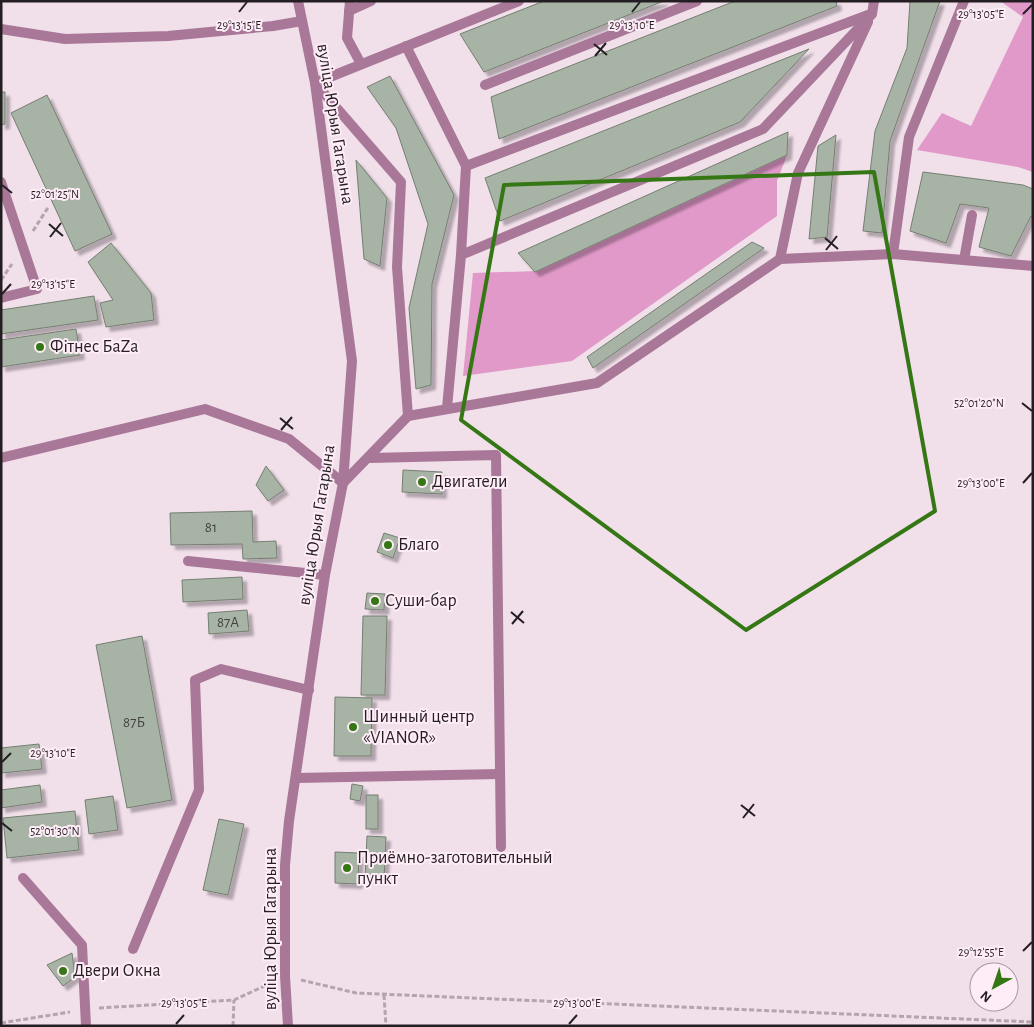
<svg xmlns="http://www.w3.org/2000/svg" width="1034" height="1027" font-family="'Alegreya Sans',sans-serif">
<style>
.forest{fill:#e199c9}
.building{fill:#a7b3a4;stroke:#747f71;filter:url(#shadow)}
.lines{fill:none;stroke-linecap:round;stroke-linejoin:round}
.path{stroke:#b3a4ad;stroke-width:3;stroke-dasharray:5 2.5;stroke-linecap:butt}
.service{stroke:#a97898;stroke-width:10}
.minor{stroke:#a97898;stroke-width:10}
.marked{fill:none;stroke:#357715;stroke-width:4;stroke-linejoin:round}
.ticks{fill:none;stroke:#241e22;stroke-width:2}
.poi-dot{fill:#357715;stroke:#feecf7;stroke-width:2}
.labels{text-anchor:middle;dominant-baseline:central;stroke-width:4;stroke-linejoin:round;paint-order:stroke}
.number-label{font-size:15px;fill:#454342}
.street-label{font-size:18px;fill:#241e22;stroke:#feecf7}
.poi-label{font-size:18px;fill:#241e22;stroke:#feecf7;text-anchor:start}
.ticks-label{font-size:12px;text-anchor:middle;fill:#241e22;stroke:#feecf7;stroke-width:4;stroke-linejoin:round;paint-order:stroke}
</style>
<defs>
<filter id="shadow"><feDropShadow dx="4.5" dy="4.5" stdDeviation="1" flood-color="#0004"/></filter>
</defs>
<rect width="100%" height="100%" fill="#f1dfea"/>
<!-- forest -->
<g class="forest">
<polygon points="1000,1 1033,1 1033,172 1018,167 917,150 942,113 971,126 1023,17"/>
<polygon points="787,155 777,181 777,216 572,361 463,376 473,273 537,271"/>
</g>
<!-- building -->
<g class="building">
<polygon points="544,1 664,1 484,72 460,34"/>
<polygon points="735,1 836,1 837,6 499,139 491,97"/>
<polygon points="910,1 940,1 890,141 882,233 863,231 875,131 907,48"/>
<polygon points="809,49 740,122 500,221 485,178"/>
<polygon points="390,76 454,195 432,284 431,385 416,389 409,308 428,224 396,128 367,87"/>
<polygon points="1,92 5,92 5,124 1,125"/>
<polygon points="47,95 112,234 75,251 11,113"/>
<polygon points="788,132 787,155 535,272 518,253"/>
<polygon points="836,135 827,237 809,239 818,146"/>
<polygon points="356,160 387,198 380,266 364,259"/>
<polygon points="923,172 1023,185 1033,189 1033,217 1031,216 1011,256 979,247 989,208 960,204 946,243 910,231"/>
<polygon points="752,242 764,248 593,368 587,357"/>
<polygon points="111,243 151,293 154,320 106,327 100,303 113,300 88,262"/>
<polygon points="94,296 98,320 1,334 1,310"/>
<polygon points="76,329 80,355 1,367 1,340"/>
<polygon points="266,466 284,490 268,501 256,485"/>
<polygon points="403,470 442,472 442,494 402,492"/>
<polygon points="252,511 253,542 276,541 277,558 243,559 242,544 171,545 170,513"/>
<polygon points="384,533 400,538 393,558 377,552"/>
<polygon points="242,577 243,599 183,602 182,580"/>
<polygon points="367,593 385,594 384,610 365,609"/>
<polygon points="247,610 249,631 209,634 208,613"/>
<polygon points="363,616 387,616 385,695 361,695"/>
<polygon points="142,636 172,800 127,808 96,645"/>
<polygon points="335,697 372,698 371,756 334,756"/>
<polygon points="39,744 42,769 1,773 1,748"/>
<polygon points="352,784 363,786 360,801 350,799"/>
<polygon points="40,785 42,802 1,808 1,790"/>
<rect x="366" y="795" width="12" height="34"/>
<polygon points="113,796 118,830 89,834 85,800"/>
<polygon points="75,811 79,850 7,858 3,818"/>
<polygon points="219,819 244,824 228,895 203,890"/>
<polygon points="367,836 386,837 384,880 365,879"/>
<polygon points="335,852 359,853 358,884 335,883"/>
<polygon points="72,953 75,977 63,986 47,965"/>
</g>
<g class="lines">
<!-- path -->
<g class="path">
<polyline points="33,231 49,206"/>
<polyline points="1,280 12,264"/>
<polyline points="301,980 356,993 1033,1022"/>
<polyline points="384,995 386,1026"/>
<polyline points="99,1008 234,1000 271,983"/>
<polyline points="1,1023 70,1012"/>
<polyline points="233,1026 234,1000"/>
</g>
<!-- service -->
<g class="service">
<polyline points="350,1 347,38 361,64"/>
<polyline points="349,11 371,1"/>
<polyline points="1,29 65,39 168,36 273,26 302,21"/>
<polyline points="406,46 466,166 461,255"/>
<polyline points="485,85 697,1"/>
<polyline points="466,166 868,15"/>
<polyline points="1,182 37,289 1,298"/>
<polyline points="893,254 909,137 964,1"/>
<polyline points="780,259 798,173 868,22"/>
<polyline points="964,260 972,215"/>
<polyline points="447,408 461,255 763,129 872,14 874,1"/>
<polyline points="408,416 397,267 401,182 315,83 519,1"/>
<polyline points="1,458 205,409 289,439 343,483 408,416 597,383 780,259 893,254 1033,266"/>
<polyline points="370,458 496,455 501,847"/>
<polyline points="188,561 325,575"/>
<polyline points="296,778 500,774"/>
<polyline points="23,878 82,945 86,1026"/>
<polyline points="133,949 199,790 195,680 221,669 309,690"/>
</g>
<!-- minor -->
<polyline class="minor" points="288,1026 285,976 285,865 289,821 325,575 343,483 352,361 315,83 298,1"/>
</g>
<!-- marked area -->
<path class="marked" d="M874,172l61,339 -189,119 -285,-210 43,-235z"/>
<!-- ticks -->
<path class="ticks" d="M239,12l8,-10M632,12l8,-10M1023,14l9,-9M594,44l13,11M595,56l11,-13M2,185l10,8M49,224l14,12M50,237l11,-14M825,238l13,11M826,250l11,-14M2,294l9,-10M1022,403l10,8M280,418l13,11M281,430l11,-13M1023,483l9,-10M511,612l13,11M512,624l11,-13M2,762l9,-9M741,805l14,11M743,818l11,-14M2,823l10,8M1023,951l9,-9M176,1024l8,-9M569,1024l8,-9"/>
<!-- markers -->
<g class="poi-dot">
<circle cx="40" cy="347" r="5"/>
<circle cx="422" cy="482" r="5"/>
<circle cx="388" cy="545" r="5"/>
<circle cx="375" cy="601" r="5"/>
<circle cx="353" cy="727" r="5"/>
<circle cx="347" cy="868" r="5"/>
<circle cx="63" cy="971" r="5"/>
</g>
<g class="labels">
<!-- number labels -->
<g class="number-label">
<text x="211" y="527">81</text>
<text x="228" y="622">87А</text>
<text x="134" y="722">87Б</text>
</g>
<!-- street labels -->
<g class="street-label">
<text transform="translate(335 124) rotate(81)">вуліца Юрыя Гагарына</text>
<text transform="translate(317 525) rotate(-81)">вуліца Юрыя Гагарына</text>
<text transform="translate(271 929) rotate(-90)">вуліца Юрыя Гагарына</text>
</g>
<!-- poi labels -->
<g class="poi-label">
<text x="50" y="347">Фітнес БаZa</text>
<text x="432" y="482">Двигатели</text>
<text x="398" y="545">Благо</text>
<text x="385" y="601">Суши-бар</text>
<text x="363" y="717">Шинный центр<tspan x="363" dy="21">«VIANOR»</tspan></text>
<text x="357" y="858">Приёмно-заготовительный<tspan x="357" dy="21">пункт</tspan></text>
<text x="73" y="971">Двери Окна</text>
</g>
</g>
<g class="ticks-label">
<text x="981" y="18">29°13'05"E</text>
<text x="239" y="29">29°13'15"E</text>
<text x="632" y="29">29°13'10"E</text>
<text x="55" y="198">52°01'25"N</text>
<text x="53" y="288">29°13'15"E</text>
<text x="979" y="407">52°01'20"N</text>
<text x="981" y="487">29°13'00"E</text>
<text x="53" y="757">29°13'10"E</text>
<text x="55" y="835">52°01'30"N</text>
<text x="981" y="956">29°12'55"E</text>
<text x="184" y="1007">29°13'05"E</text>
<text x="577" y="1007">29°13'00"E</text>
</g>
<!-- border -->
<rect width="1034" height="1027" fill="none" stroke="#241e22" stroke-width="5"/>
<!-- north arrow -->
<g transform="translate(994 987) rotate(220)"><circle r="24" fill="#feecf7" stroke="#a79aa2"/>
<path d="M0-4L9 19L0 12L-9 19Z" fill="#357715"/>
<text y="-8" font-size="14" font-weight="bold" text-anchor="middle" fill="#241e22">N</text>
</g>
</svg>
